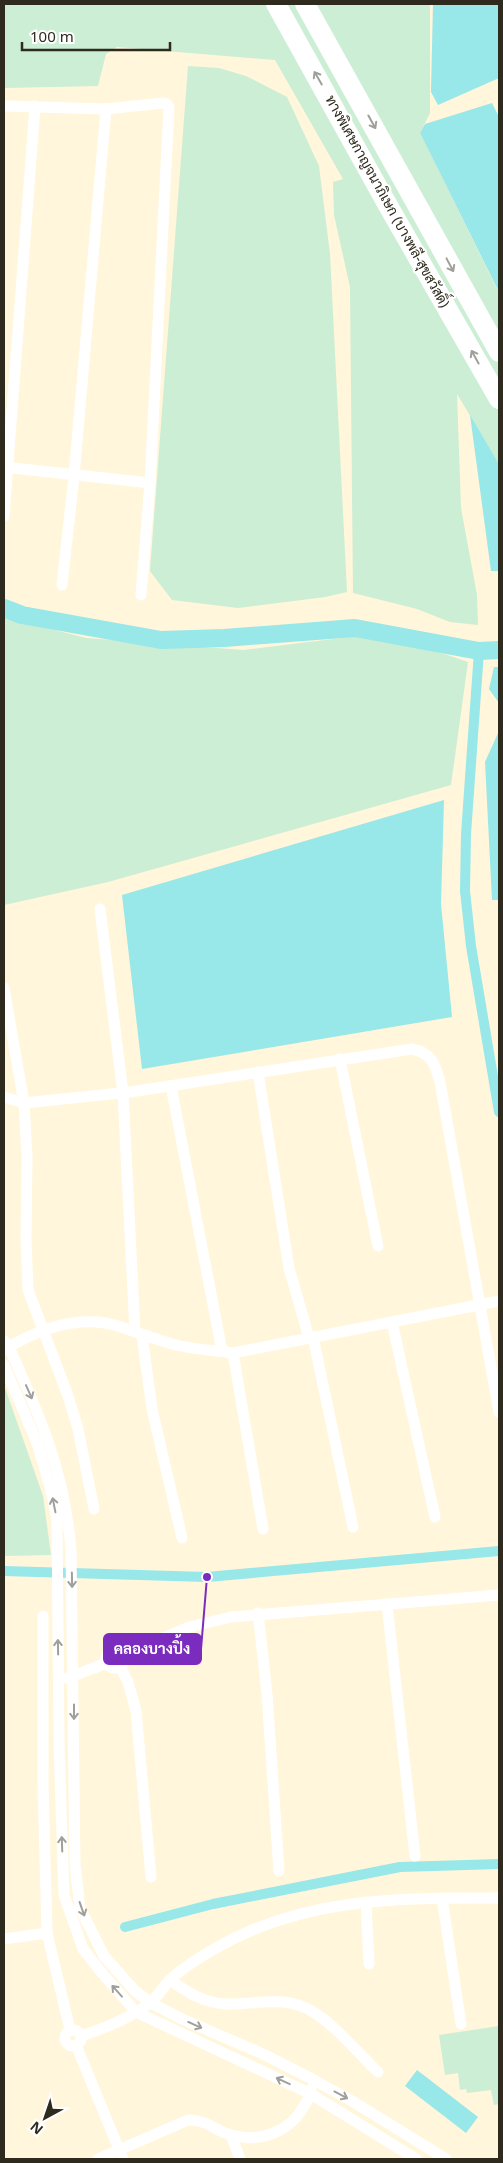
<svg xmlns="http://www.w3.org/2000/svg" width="503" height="2163" font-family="'Noto Sans',Sarabun,sans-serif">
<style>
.green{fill:#cbeed4}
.water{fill:#98e7e9}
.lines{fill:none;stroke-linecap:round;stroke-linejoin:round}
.canal{stroke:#98e7e9;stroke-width:10}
.river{stroke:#98e7e9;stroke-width:18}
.street{stroke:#fff;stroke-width:11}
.highway{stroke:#fff;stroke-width:20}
.oneway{stroke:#a19f99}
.labels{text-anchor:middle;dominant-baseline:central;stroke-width:4.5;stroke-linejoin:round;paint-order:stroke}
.street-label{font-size:14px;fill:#2e2a1d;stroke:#fff}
.leader{fill:none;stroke:#7b2cbf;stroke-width:2}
.callout-dot{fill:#7b2cbf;stroke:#fff;stroke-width:2}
.callout{fill:#7b2cbf;stroke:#7b2cbf;stroke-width:2}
.callout-label{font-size:15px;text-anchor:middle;font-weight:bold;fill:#fff}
</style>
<rect width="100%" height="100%" fill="#fff6db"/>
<!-- green -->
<g class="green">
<polygon points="4,4 430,4 430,113 420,133 499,293 499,464 457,394 461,508 477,595 478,625 450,622 417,609 353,593 350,287 334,215 333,182 343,179 275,60 117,47 106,54 98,86 4,88"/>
<polygon points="188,66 219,68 246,76 287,97 319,166 330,254 347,592 325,597 238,608 172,600 150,571"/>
<polygon points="4,617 86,638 243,650 382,633 468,662 451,785 108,882 4,905"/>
<polygon points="4,1385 43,1496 51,1555 4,1556"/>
<polygon points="499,2026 499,2104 494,2105 491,2090 467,2093 466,2089 460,2090 458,2073 445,2075 439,2035"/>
</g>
<!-- water -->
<g class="water">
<polygon points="433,4 499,4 499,78 438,105 431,92"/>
<polygon points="492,103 499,117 499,292 420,133 425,124"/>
<polygon points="470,415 499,464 499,571 491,571"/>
<polygon points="494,667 499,667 499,900 492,900 485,762 499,731 499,703 489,689"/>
<polygon points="444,800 441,904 452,1017 142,1069 122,895"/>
<polygon points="417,2070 478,2117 466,2133 405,2086"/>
</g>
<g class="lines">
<!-- canal -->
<g class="canal">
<polyline points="479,651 466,834 465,891 471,946 499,1112"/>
<polyline points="4,1571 207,1577 499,1551"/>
<polyline points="125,1927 213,1904 400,1867 499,1864"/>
</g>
<!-- river -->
<polyline class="river" points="4,608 22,615 161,640 224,638 355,628 479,651 499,650"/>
<!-- street -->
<g class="street">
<polyline points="4,106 106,109 163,103 167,104 169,107 150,483 141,595"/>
<polyline points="4,467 150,483"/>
<polyline points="4,516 35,106"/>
<polyline points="62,585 74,476 106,109"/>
<polyline points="100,909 123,1093 135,1332"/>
<polyline points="4,988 24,1103 27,1157 26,1240 28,1290 68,1396 78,1429 94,1509"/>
<polyline points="340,1059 378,1246"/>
<polyline points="258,1072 289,1268 309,1338"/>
<polyline points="171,1086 222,1351"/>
<path d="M4,1097l20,6 106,-11 282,-43c20,4 23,15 28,33l59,330"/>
<polyline points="392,1322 435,1517"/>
<polyline points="142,1335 152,1409 182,1538"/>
<polyline points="313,1337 353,1527"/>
<path d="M4,1341l5,6c31,69 56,126 62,203l4,315 5,43 24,48 31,35 16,12 31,16 81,35 49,25 40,22 94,58"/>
<path d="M4,1350c34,-21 74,-36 114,-24 19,6 38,14 58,19 20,5 38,5 57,8l266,-52"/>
<polyline points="233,1353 263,1529"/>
<polyline points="4,1365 37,1443 50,1487 57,1519 59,1746 64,1895 83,1949 102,1973 136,2012 311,2094 416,2159"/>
<polyline points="387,1604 415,1856"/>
<polyline points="258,1613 267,1694 279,1871"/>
<polyline points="43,1616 43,1782 47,1933 70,2030"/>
<circle cx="115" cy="1659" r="9"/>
<polyline points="123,1655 189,1627 231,1617 499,1595"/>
<polyline points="120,1666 128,1682 136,1711 151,1877"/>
<polyline points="67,1678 107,1663"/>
<polyline points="442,1898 461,2024"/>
<polyline points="366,1902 369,1964"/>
<polyline points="4,1939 47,1933"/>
<path d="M170,1980c17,12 34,23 55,24 28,1 54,-8 81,4 24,11 52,45 72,64"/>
<circle cx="73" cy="2038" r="8"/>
<path d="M81,2036c25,-8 47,-17 68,-32 8,-6 13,-16 20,-23 11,-11 33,-25 47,-33 88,-51 184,-50 283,-50"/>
<polyline points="76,2045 123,2159"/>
<polyline points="231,2135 240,2159"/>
<path d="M98,2159l90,-39c17,-1 28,11 43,15 29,8 59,-3 73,-29 4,-6 7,-11 7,-17"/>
</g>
<!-- highway -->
<g class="highway">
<polyline points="276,4 386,202 499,399"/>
<polyline points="305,4 499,352"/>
</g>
</g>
<!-- one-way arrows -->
<defs><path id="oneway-shaft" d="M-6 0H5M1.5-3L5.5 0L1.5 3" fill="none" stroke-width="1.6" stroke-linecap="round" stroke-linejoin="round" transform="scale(1.25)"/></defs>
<g class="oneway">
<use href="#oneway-shaft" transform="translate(318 78) rotate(-120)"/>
<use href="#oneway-shaft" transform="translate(372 122) rotate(61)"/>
<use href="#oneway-shaft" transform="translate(450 265) rotate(62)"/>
<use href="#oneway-shaft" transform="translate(475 357) rotate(-119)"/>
<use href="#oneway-shaft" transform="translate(29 1392) rotate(66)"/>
<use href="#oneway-shaft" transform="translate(54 1505) rotate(-101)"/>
<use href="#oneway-shaft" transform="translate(72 1580) rotate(89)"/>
<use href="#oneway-shaft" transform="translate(58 1647) rotate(-91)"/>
<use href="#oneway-shaft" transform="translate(74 1712) rotate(90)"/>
<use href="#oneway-shaft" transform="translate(62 1844) rotate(-92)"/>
<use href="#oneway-shaft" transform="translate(82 1909) rotate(71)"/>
<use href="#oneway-shaft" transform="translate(117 1991) rotate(-132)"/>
<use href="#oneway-shaft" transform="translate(195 2025) rotate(24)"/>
<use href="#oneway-shaft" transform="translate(283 2081) rotate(-155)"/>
<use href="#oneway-shaft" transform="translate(341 2095) rotate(28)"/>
</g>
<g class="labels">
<!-- street labels -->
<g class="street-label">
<text transform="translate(388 201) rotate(61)">ทางพิเศษกาญจนาภิเษก (บางพลี-สุขสวัสดิ์)</text>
</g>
</g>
<!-- callouts -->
<path class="leader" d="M207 1577L201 1649"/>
<circle class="callout-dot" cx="207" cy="1577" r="5"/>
<rect class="callout" x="104" y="1634" width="97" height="30" rx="5"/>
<g class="callout-label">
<text x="152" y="1654">คลองบางปิ้ง</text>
</g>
<!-- border -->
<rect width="503" height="2163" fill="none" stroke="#2e2a1d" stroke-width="10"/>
<!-- north arrow -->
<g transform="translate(45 2118) rotate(220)" stroke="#ffffff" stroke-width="4" paint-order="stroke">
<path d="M0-4L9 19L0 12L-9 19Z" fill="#2e2a1d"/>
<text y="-8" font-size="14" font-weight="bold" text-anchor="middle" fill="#2e2a1d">N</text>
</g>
<!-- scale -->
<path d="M22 42v8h148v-8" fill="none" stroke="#2e2a1d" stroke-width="2.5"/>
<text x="30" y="42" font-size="15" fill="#2e2a1d" stroke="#ffffff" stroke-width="4" paint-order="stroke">100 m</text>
</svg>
